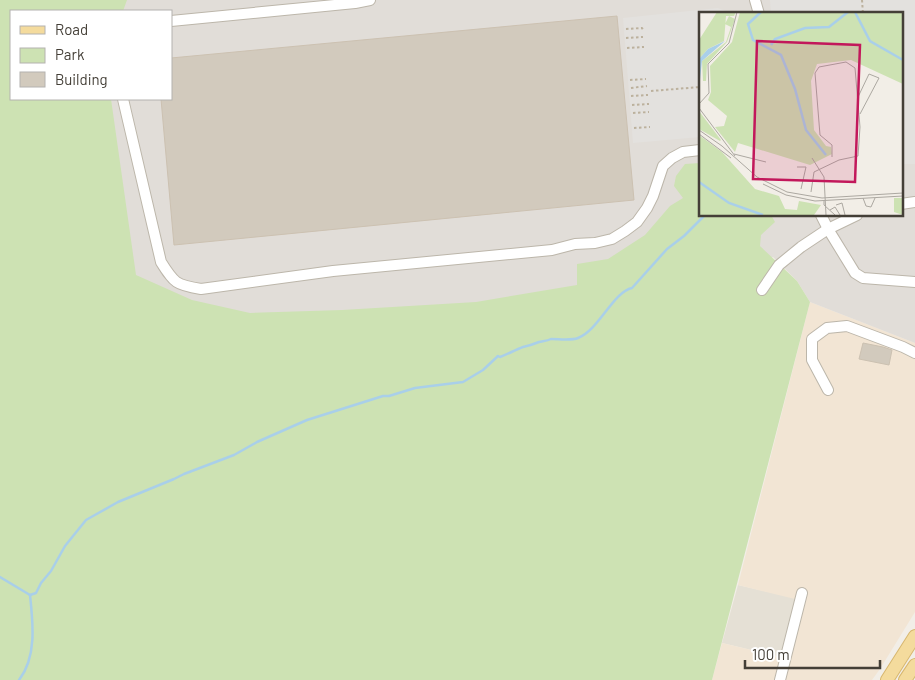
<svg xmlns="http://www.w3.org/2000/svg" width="915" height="680" font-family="Barlow,sans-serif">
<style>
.residential{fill:#e5e0d5}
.commercial{fill:#f2e5d4}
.industrial{fill:#e1ddd8;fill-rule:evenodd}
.green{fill:#cde2b3}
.parking{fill:#e3e1de}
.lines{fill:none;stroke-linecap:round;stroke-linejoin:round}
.stream{stroke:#a9cfe9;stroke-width:2.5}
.building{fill:#d2cabd;stroke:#ccc1b1}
.minor-casing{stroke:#bcb6aa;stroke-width:12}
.major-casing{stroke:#d7b76f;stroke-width:14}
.path{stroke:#bcb19d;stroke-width:2;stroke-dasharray:2.5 2.5;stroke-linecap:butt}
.minor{stroke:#fff;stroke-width:10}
.major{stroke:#f4db9d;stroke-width:12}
.inset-river{fill:none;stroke:#a9cfe9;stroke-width:2.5}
.inset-road{fill:none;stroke:#aca8a1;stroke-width:1}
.view{fill:#c2185b;fill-opacity:0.15;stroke:#c2185b;stroke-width:2.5}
.inset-edge{fill:none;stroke:#443f37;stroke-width:2.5}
</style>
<rect width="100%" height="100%" fill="#f2eee7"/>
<!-- residential -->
<polygon class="residential" points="738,585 795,598 781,657 722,643"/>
<!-- commercial -->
<polygon class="commercial" points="810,302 915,343 915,612 880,669 872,680 712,680 722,643 781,657 795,599 738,585"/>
<!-- industrial -->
<path class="industrial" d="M90,0h825v343l-105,-41 -13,-21 -24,-24 -318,143 -325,-119 -61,-182h102v-88h-87zM700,14h201v201h-201z"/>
<!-- green -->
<polygon class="green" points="0,0 127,0 123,11 11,11 11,99 111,99 136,275 192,300 250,313 342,310 476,302 577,285 577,264 608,259 645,235 670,206 683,198 674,186 676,176 685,164 700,163 700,215 771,215 775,222 761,235 760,246 797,281 810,302 712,680 0,680"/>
<!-- parking -->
<g class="parking">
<polygon points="770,0 915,0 915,164 901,164 901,14 771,14"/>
<polygon points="718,8 733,14 700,14 700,137 633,143 623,18"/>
</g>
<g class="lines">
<!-- stream -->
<g class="stream">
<polyline points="0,577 30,595"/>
<path d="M30,595l6,-2 5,-10 10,-12 14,-25 21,-26 32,-18 56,-23 10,-5 50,-19 23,-13 50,-22 76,-24h6l26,-8 48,-6 20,-12 15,-14 2,1c8,-3 15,-7 23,-10 5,-1 11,-3 16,-5 4,-1 8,-1 12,-3 8,0 20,2 27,-1 21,-8 35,-46 54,-50l35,-39 17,-13 21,-21"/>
<path d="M19,680c18,-23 14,-57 11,-85"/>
</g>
</g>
<!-- building -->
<g class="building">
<polygon points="617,16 634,200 174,245 161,99 171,99 171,58"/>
<polygon points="863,343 883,347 892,350 889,365 859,359"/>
</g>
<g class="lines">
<defs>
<g id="minor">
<polyline points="755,0 759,14"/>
<polyline points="171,21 355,3 370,0"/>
<path d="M123,99l38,163c13,21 15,23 40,27l132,-18 219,-21 23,-6 20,-1 17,-4 13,-8 12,-9 10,-14 6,-12 10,-30 9,-8 11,-6 17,-2"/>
<polyline points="901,204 915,202"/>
<polyline points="821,215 828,229 855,273 863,278 915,282"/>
<polyline points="762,290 779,265 801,247 828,229 857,215"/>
<polyline points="828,390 812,360 812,339 827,328 847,326 903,347 915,353"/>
<polyline points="780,680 802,593"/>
</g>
<g id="major">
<polyline points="887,680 915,636"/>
<polyline points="905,680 915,665"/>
</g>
</defs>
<!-- minor casing -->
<use href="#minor" class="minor-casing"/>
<!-- major casing -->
<use href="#major" class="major-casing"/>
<!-- path -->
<g class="path">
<polyline points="862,0 863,14"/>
<polyline points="626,29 642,28 643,30"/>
<polyline points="626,38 643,37"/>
<polyline points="627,48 644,47"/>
<polyline points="630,80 646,79"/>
<polyline points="631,88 647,86"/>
<polyline points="651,91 700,87"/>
<polyline points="631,96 648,95"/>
<polyline points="632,105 649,104"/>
<polyline points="633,113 649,112"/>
<polyline points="634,128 650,127"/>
</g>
<!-- minor -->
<use href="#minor" class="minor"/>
<!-- major -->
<use href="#major" class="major"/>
</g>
<!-- overview -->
<g transform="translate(699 12)">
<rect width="204" height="204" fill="#f2eee7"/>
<path d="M18,0h19l-2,4h-8l-2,25 -16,8 -9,10v-19zM41,0h163v72l-52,-24 -34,4 -6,17 3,49 12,16 5,1 1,7 -22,11 -72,-22 -3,9 -20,-25 9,-1 3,-10 -19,-16 3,-8 -1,-26 22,-24zM30,4l6,3 -8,23 -20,22 -1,17h-3l-1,-20 24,-19 5,-15 -6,-3zM0,99l22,29 -1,1 -21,-12zM0,123l23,17 33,37 24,7 6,13 12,1 2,-9 22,4 -7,10h-115zM195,186h9v17l-9,-3z" fill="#cde2b3"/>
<path d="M26,29l-23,20 -3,28v-30l9,-10z" fill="#a9cfe9"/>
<path class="inset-river" d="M62,0l-13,12 5,16 28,15 14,34 11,41 20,25M156,0l15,29 33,19M72,33l4,-6 30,-11 24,-1 19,-15M0,170l30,21 34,12"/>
<path class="inset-road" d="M159,85l11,-23 10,4 -19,36M0,92l10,-11 -1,-29 21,-21 8,-31M0,96l36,48M0,118l23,16 35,31 30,15 35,6 81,-5M0,122l32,24M35,142l32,8M113,146l12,19 2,38M98,155h9l-5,22M64,172l23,11 29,6 88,-5M112,180l3,-20 25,-12 19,-4 2,-29 -5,-59 -9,-6 -27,5 -4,6 5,62 12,10v12M164,186l3,8 5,1 4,-9M125,188v5l11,10M137,193l6,-2 3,12M131,198l5,-3 5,8"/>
<path class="view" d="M58,29l103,4 -5,137 -102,-3z"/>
<rect width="204" height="204" class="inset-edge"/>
</g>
<!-- legend -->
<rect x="10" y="10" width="162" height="90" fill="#ffffff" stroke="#b4b2af"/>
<rect x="20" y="26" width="25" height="8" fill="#f4db9d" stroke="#b4b2af"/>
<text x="55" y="35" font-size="15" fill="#443f37">Road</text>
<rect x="20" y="48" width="25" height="15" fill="#cde2b3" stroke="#b4b2af"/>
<text x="55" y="60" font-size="15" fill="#443f37">Park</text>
<rect x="20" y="72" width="25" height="15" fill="#d2cabd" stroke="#b4b2af"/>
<text x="55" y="85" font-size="15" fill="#443f37">Building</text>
<!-- scale -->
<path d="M745 660v8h135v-8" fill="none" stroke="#443f37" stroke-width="2.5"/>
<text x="752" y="660" font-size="15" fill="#443f37" stroke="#ffffff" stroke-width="4" paint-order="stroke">100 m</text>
</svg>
